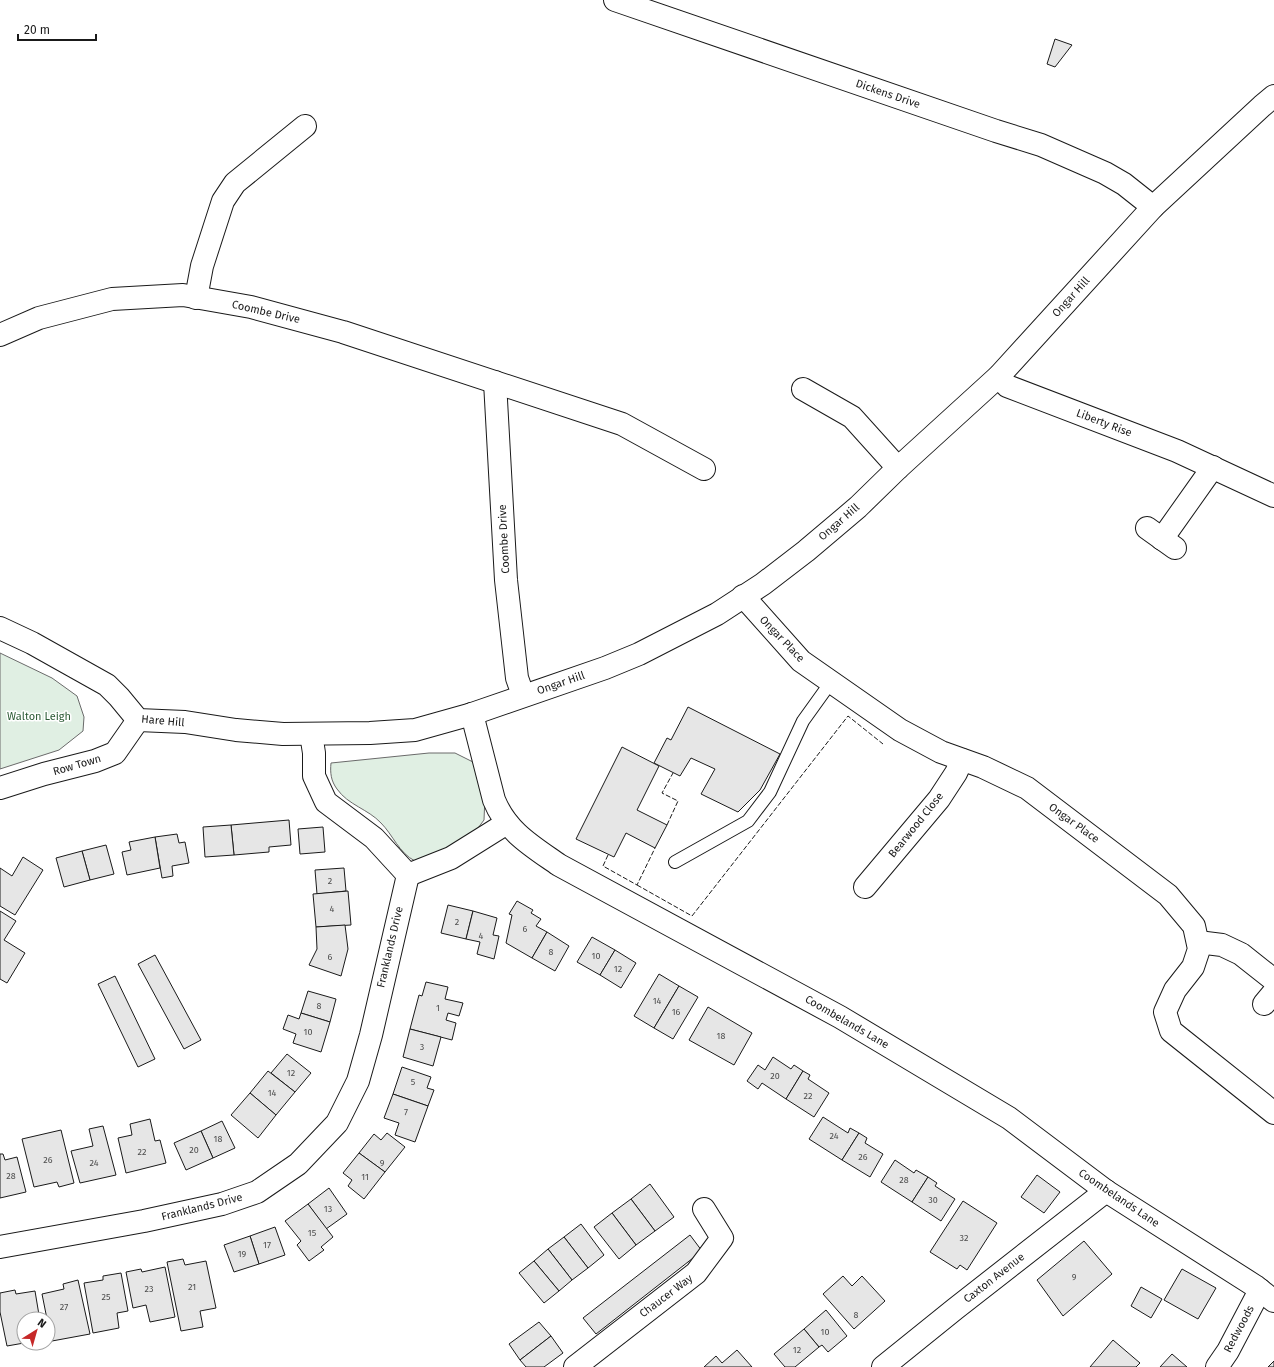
<svg xmlns="http://www.w3.org/2000/svg" width="1274" height="1367" font-family="'Fira Sans',sans-serif">
<style>
.green{fill:#e0efe3;stroke:#6a6a6a}
.building{fill:#e6e6e6;stroke:#1a1a1a}
.lines{fill:none;stroke-linecap:round;stroke-linejoin:round}
.lane-casing{stroke:#1a1a1a;stroke-width:14}
.street-casing{stroke:#1a1a1a;stroke-width:24}
.secondary-casing{stroke:#1a1a1a;stroke-width:24}
.lane{stroke:#fff;stroke-width:12}
.street{stroke:#fff;stroke-width:22}
.secondary{stroke:#fff;stroke-width:22}
.fence{stroke:#1a1a1a;stroke-width:1;stroke-dasharray:5 2;stroke-linecap:butt}
.labels{text-anchor:middle;dominant-baseline:central;stroke-width:3;stroke-linejoin:round;paint-order:stroke}
.number-label{font-size:9px;fill:#4d4d4d}
.street-label{font-size:11px;fill:#1a1a1a;stroke:#fff}
.park-label{font-size:11px;fill:#2b5a34;stroke:#fff}
</style>
<rect width="100%" height="100%" fill="#fff"/>
<!-- green -->
<g class="green">
<polygon points="0,653 52,678 77,696 84,717 83,731 59,750 0,769"/>
<path d="M429,753h26l18,9 12,34 -1,24 -9,12 -29,20 -31,9c-16,-8 -22,-26 -34,-38 -13,-14 -33,-18 -44,-34 -6,-8 -7,-16 -6,-26z"/>
</g>
<!-- building -->
<g class="building">
<polygon points="1055,39 1072,45 1055,67 1047,64"/>
<polygon points="688,707 780,754 760,790 738,812 701,794 715,769 691,758 680,776 654,763 667,738 671,740"/>
<polygon points="622,747 659,766 637,810 667,825 655,848 626,833 614,857 576,839"/>
<polygon points="289,820 291,845 269,847 269,852 234,855 231,825"/>
<polygon points="231,825 234,855 205,857 203,827"/>
<polygon points="323,827 325,852 300,854 298,829"/>
<polygon points="177,834 179,843 185,842 189,863 172,866 173,876 162,878 155,837"/>
<polygon points="155,837 160,868 127,875 122,852 131,850 129,842"/>
<polygon points="106,845 114,874 90,880 82,851"/>
<polygon points="82,851 90,880 64,887 56,858"/>
<polygon points="23,857 43,870 15,915 0,906 0,868 12,876"/>
<polygon points="344,868 346,891 317,894 315,870"/>
<polygon points="348,891 351,925 316,927 313,894"/>
<polygon points="517,901 533,910 531,913 541,919 536,926 547,932 532,958 506,943 512,915 509,914"/>
<polygon points="448,905 473,911 466,939 441,933"/>
<polygon points="0,911 16,921 4,940 25,953 7,983 0,979"/>
<polygon points="473,911 497,918 493,935 499,936 494,959 477,954 480,942 466,939"/>
<polygon points="345,925 348,949 341,976 309,965 317,949 316,927"/>
<polygon points="547,932 569,946 555,971 532,958"/>
<polygon points="592,937 615,950 600,975 577,962"/>
<polygon points="615,950 636,963 621,988 600,975"/>
<polygon points="155,955 201,1040 184,1049 138,964"/>
<polygon points="659,974 679,986 654,1028 634,1016"/>
<polygon points="115,976 155,1059 138,1067 98,984"/>
<polygon points="426,982 448,987 445,999 463,1003 459,1016 448,1013 446,1020 456,1023 452,1040 410,1029 419,995 422,996"/>
<polygon points="679,986 698,997 673,1039 654,1028"/>
<polygon points="308,991 336,999 330,1022 301,1013"/>
<polygon points="708,1007 752,1033 734,1065 689,1040"/>
<polygon points="301,1013 330,1022 321,1052 293,1043 296,1034 283,1029 288,1015 299,1019"/>
<polygon points="410,1029 441,1037 433,1066 403,1057"/>
<polygon points="287,1054 311,1073 295,1092 271,1073"/>
<polygon points="773,1057 791,1069 794,1065 803,1071 786,1099 762,1083 758,1089 747,1081 758,1065 765,1070"/>
<polygon points="402,1067 431,1077 427,1088 434,1090 428,1106 393,1094"/>
<polygon points="268,1071 295,1092 276,1115 250,1093"/>
<polygon points="803,1071 810,1075 808,1079 829,1093 814,1117 786,1099"/>
<polygon points="250,1093 276,1115 258,1138 231,1115"/>
<polygon points="393,1094 428,1106 415,1142 395,1135 399,1123 384,1118"/>
<polygon points="823,1117 848,1133 850,1128 859,1133 842,1160 809,1139"/>
<polygon points="150,1119 155,1141 160,1140 166,1163 126,1173 118,1138 132,1135 130,1124"/>
<polygon points="222,1121 235,1148 213,1158 201,1131"/>
<polygon points="103,1126 116,1175 80,1183 71,1151 93,1146 89,1129"/>
<polygon points="61,1130 74,1183 59,1187 57,1182 34,1187 22,1139"/>
<polygon points="201,1131 213,1158 186,1170 174,1143"/>
<polygon points="387,1133 405,1147 385,1172 359,1153 374,1134 381,1140"/>
<polygon points="859,1133 867,1138 865,1143 883,1154 870,1177 842,1160"/>
<polygon points="359,1153 385,1172 364,1199 348,1186 352,1180 343,1173"/>
<polygon points="0,1154 3,1154 5,1160 17,1157 26,1192 0,1198"/>
<polygon points="895,1160 914,1173 916,1170 928,1177 912,1202 881,1182"/>
<polygon points="1037,1175 1060,1192 1044,1213 1021,1197"/>
<polygon points="928,1177 937,1183 935,1186 955,1199 941,1221 912,1202"/>
<polygon points="650,1184 674,1217 655,1231 631,1199"/>
<polygon points="329,1188 347,1214 326,1229 308,1204"/>
<polygon points="631,1199 655,1231 636,1245 612,1213"/>
<polygon points="963,1201 997,1223 967,1270 960,1265 957,1269 930,1252"/>
<polygon points="308,1204 333,1237 321,1247 324,1250 309,1261 297,1245 301,1241 285,1221"/>
<polygon points="612,1213 636,1245 619,1259 594,1227"/>
<polygon points="581,1224 604,1255 588,1268 564,1237"/>
<polygon points="275,1227 285,1255 259,1264 250,1236"/>
<polygon points="690,1235 702,1251 596,1334 583,1318"/>
<polygon points="250,1236 259,1264 234,1272 224,1245"/>
<polygon points="564,1237 588,1268 572,1280 548,1249"/>
<polygon points="1084,1241 1112,1274 1063,1316 1037,1280"/>
<polygon points="548,1249 572,1280 559,1291 534,1261"/>
<polygon points="183,1259 185,1265 206,1261 216,1308 200,1311 203,1327 181,1331 167,1262"/>
<polygon points="534,1261 559,1291 544,1303 519,1273"/>
<polygon points="165,1267 175,1317 150,1322 146,1305 133,1308 126,1272 141,1269 142,1272"/>
<polygon points="1182,1269 1216,1288 1198,1319 1164,1300"/>
<polygon points="121,1273 128,1311 117,1313 119,1328 93,1333 84,1283 103,1280 103,1276"/>
<polygon points="843,1276 852,1286 862,1276 885,1301 854,1329 823,1294"/>
<polygon points="78,1280 90,1334 52,1341 48,1319 47,1319 42,1294 64,1289 63,1284"/>
<polygon points="1141,1287 1162,1299 1151,1318 1131,1306"/>
<polygon points="15,1290 16,1294 35,1291 39,1315 34,1316 35,1319 24,1319 24,1343 7,1346 0,1312 0,1293"/>
<polygon points="826,1310 847,1336 828,1352 822,1345 819,1347 804,1329"/>
<polygon points="539,1322 551,1336 520,1360 509,1344"/>
<polygon points="804,1329 819,1347 795,1367 785,1367 774,1354"/>
<polygon points="551,1336 563,1353 544,1367 526,1367 520,1360"/>
<polygon points="1113,1340 1140,1363 1136,1367 1090,1367"/>
<polygon points="737,1350 752,1367 704,1367 716,1356 722,1363"/>
<polygon points="1172,1354 1187,1367 1160,1367"/>
<polygon points="1274,1361 1274,1367 1268,1367"/>
</g>
<g class="lines">
<defs>
<polyline id="lane" points="675,862 748,821 770,792 803,721 831,682"/>
<g id="street">
<polyline points="615,0 996,131 1041,145 1105,173 1124,184 1153,207"/>
<polyline points="196,298 202,266 223,201 235,183 305,126"/>
<polyline points="0,335 39,318 112,299 183,295 251,307 343,332 622,424 704,469"/>
<polyline points="999,376 1007,386 1177,451 1274,496"/>
<polyline points="495,382 506,580 517,678 523,695"/>
<polyline points="803,389 852,417 898,468"/>
<polyline points="1147,528 1175,548"/>
<polyline points="1162,539 1213,467"/>
<polyline points="743,596 801,661 900,730 941,752 983,767 1027,788 1168,895 1194,926 1199,949 1193,967 1175,990 1165,1012 1171,1031 1274,1113"/>
<path d="M472,714l22,86c13,32 38,46 65,65l281,152 169,101 97,73 149,95 19,15"/>
<polyline points="311,734 314,753 314,776 326,802 374,838 408,875"/>
<polyline points="408,875 451,858 507,823"/>
<polyline points="865,887 939,799 956,773 962,760"/>
<polyline points="1198,942 1222,945 1241,954 1274,980"/>
<polyline points="1264,1004 1274,992"/>
<polyline points="0,1247 144,1221 222,1204 257,1192 298,1164 337,1123 358,1081 371,1035 408,875"/>
<polyline points="575,1367 696,1273 722,1238 704,1209"/>
<polyline points="883,1367 955,1309 1106,1191"/>
<polyline points="1217,1367 1228,1351 1260,1290"/>
</g>
<g id="secondary">
<polyline points="0,628 32,643 107,685 119,697 138,720 185,722 236,730 283,734 370,733 415,730 472,714 605,668 639,654 717,614 763,584 806,551 858,507 898,468 999,376 1153,207 1262,106 1274,96"/>
<polyline points="0,788 44,774 95,761 115,753 138,720"/>
</g>
</defs>
<!-- lane casing -->
<use href="#lane" class="lane-casing"/>
<!-- street casing -->
<use href="#street" class="street-casing"/>
<!-- secondary casing -->
<use href="#secondary" class="secondary-casing"/>
<!-- lane -->
<use href="#lane" class="lane"/>
<!-- street -->
<use href="#street" class="street"/>
<!-- secondary -->
<use href="#secondary" class="secondary"/>
<!-- fence -->
<g class="fence">
<polyline points="667,825 678,801 662,793 673,773"/>
<polyline points="608,855 603,866 637,885 655,848"/>
<polyline points="637,885 692,916 848,716 883,744"/>
</g>
</g>
<g class="labels">
<!-- number labels -->
<g class="number-label">
<text x="330" y="881">2</text>
<text x="332" y="909">4</text>
<text x="457" y="922">2</text>
<text x="525" y="929">6</text>
<text x="481" y="936">4</text>
<text x="551" y="952">8</text>
<text x="596" y="956">10</text>
<text x="330" y="957">6</text>
<text x="618" y="969">12</text>
<text x="657" y="1001">14</text>
<text x="319" y="1006">8</text>
<text x="438" y="1008">1</text>
<text x="676" y="1012">16</text>
<text x="308" y="1032">10</text>
<text x="721" y="1036">18</text>
<text x="422" y="1047">3</text>
<text x="291" y="1073">12</text>
<text x="775" y="1076">20</text>
<text x="413" y="1082">5</text>
<text x="272" y="1093">14</text>
<text x="808" y="1096">22</text>
<text x="406" y="1112">7</text>
<text x="834" y="1136">24</text>
<text x="218" y="1139">18</text>
<text x="194" y="1150">20</text>
<text x="142" y="1152">22</text>
<text x="863" y="1157">26</text>
<text x="48" y="1160">26</text>
<text x="94" y="1163">24</text>
<text x="382" y="1163">9</text>
<text x="11" y="1176">28</text>
<text x="365" y="1177">11</text>
<text x="904" y="1180">28</text>
<text x="933" y="1200">30</text>
<text x="328" y="1209">13</text>
<text x="312" y="1233">15</text>
<text x="964" y="1238">32</text>
<text x="267" y="1245">17</text>
<text x="242" y="1254">19</text>
<text x="1074" y="1277">9</text>
<text x="192" y="1287">21</text>
<text x="149" y="1289">23</text>
<text x="106" y="1297">25</text>
<text x="64" y="1307">27</text>
<text x="856" y="1315">8</text>
<text x="825" y="1332">10</text>
<text x="797" y="1350">12</text>
</g>
<!-- street labels -->
<g class="street-label">
<text transform="translate(888 94) rotate(19)">Dickens Drive</text>
<text transform="translate(1071 297) rotate(-48)">Ongar Hill</text>
<text transform="translate(266 312) rotate(13)">Coombe Drive</text>
<text transform="translate(1104 423) rotate(21)">Liberty Rise</text>
<text transform="translate(839 522) rotate(-41)">Ongar Hill</text>
<text transform="translate(504 539) rotate(-93)">Coombe Drive</text>
<text transform="translate(782 639) rotate(46)">Ongar Place</text>
<text transform="translate(561 683) rotate(-19)">Ongar Hill</text>
<text transform="translate(163 721) rotate(5)">Hare Hill</text>
<text transform="translate(77 765) rotate(-16)">Row Town</text>
<text transform="translate(1074 823) rotate(36)">Ongar Place</text>
<text transform="translate(916 825) rotate(-51)">Bearwood Close</text>
<text transform="translate(390 947) rotate(-77)">Franklands Drive</text>
<text transform="translate(847 1022) rotate(30)">Coombelands Lane</text>
<text transform="translate(1119 1198) rotate(34)">Coombelands Lane</text>
<text transform="translate(202 1207) rotate(-14)">Franklands Drive</text>
<text transform="translate(994 1278) rotate(-38)">Caxton Avenue</text>
<text transform="translate(666 1296) rotate(-37)">Chaucer Way</text>
<text transform="translate(1239 1329) rotate(-62)">Redwoods</text>
</g>
<!-- park labels -->
<g class="park-label">
<text x="39" y="716">Walton Leigh</text>
</g>
</g>
<!-- north arrow -->
<g transform="translate(36 1331) rotate(37)"><circle r="19" fill="#ffffff" stroke="#a3a3a3"/>
<path d="M0-3L7 15L0 10L-7 15Z" fill="#c62828"/>
<text y="-6" font-size="11" font-weight="bold" text-anchor="middle" fill="#1a1a1a">N</text>
</g>
<!-- scale -->
<path d="M18 34v6h78v-6" fill="none" stroke="#1a1a1a" stroke-width="2"/>
<text x="24" y="34" font-size="12" fill="#1a1a1a" stroke="#ffffff" stroke-width="3" paint-order="stroke">20 m</text>
</svg>
